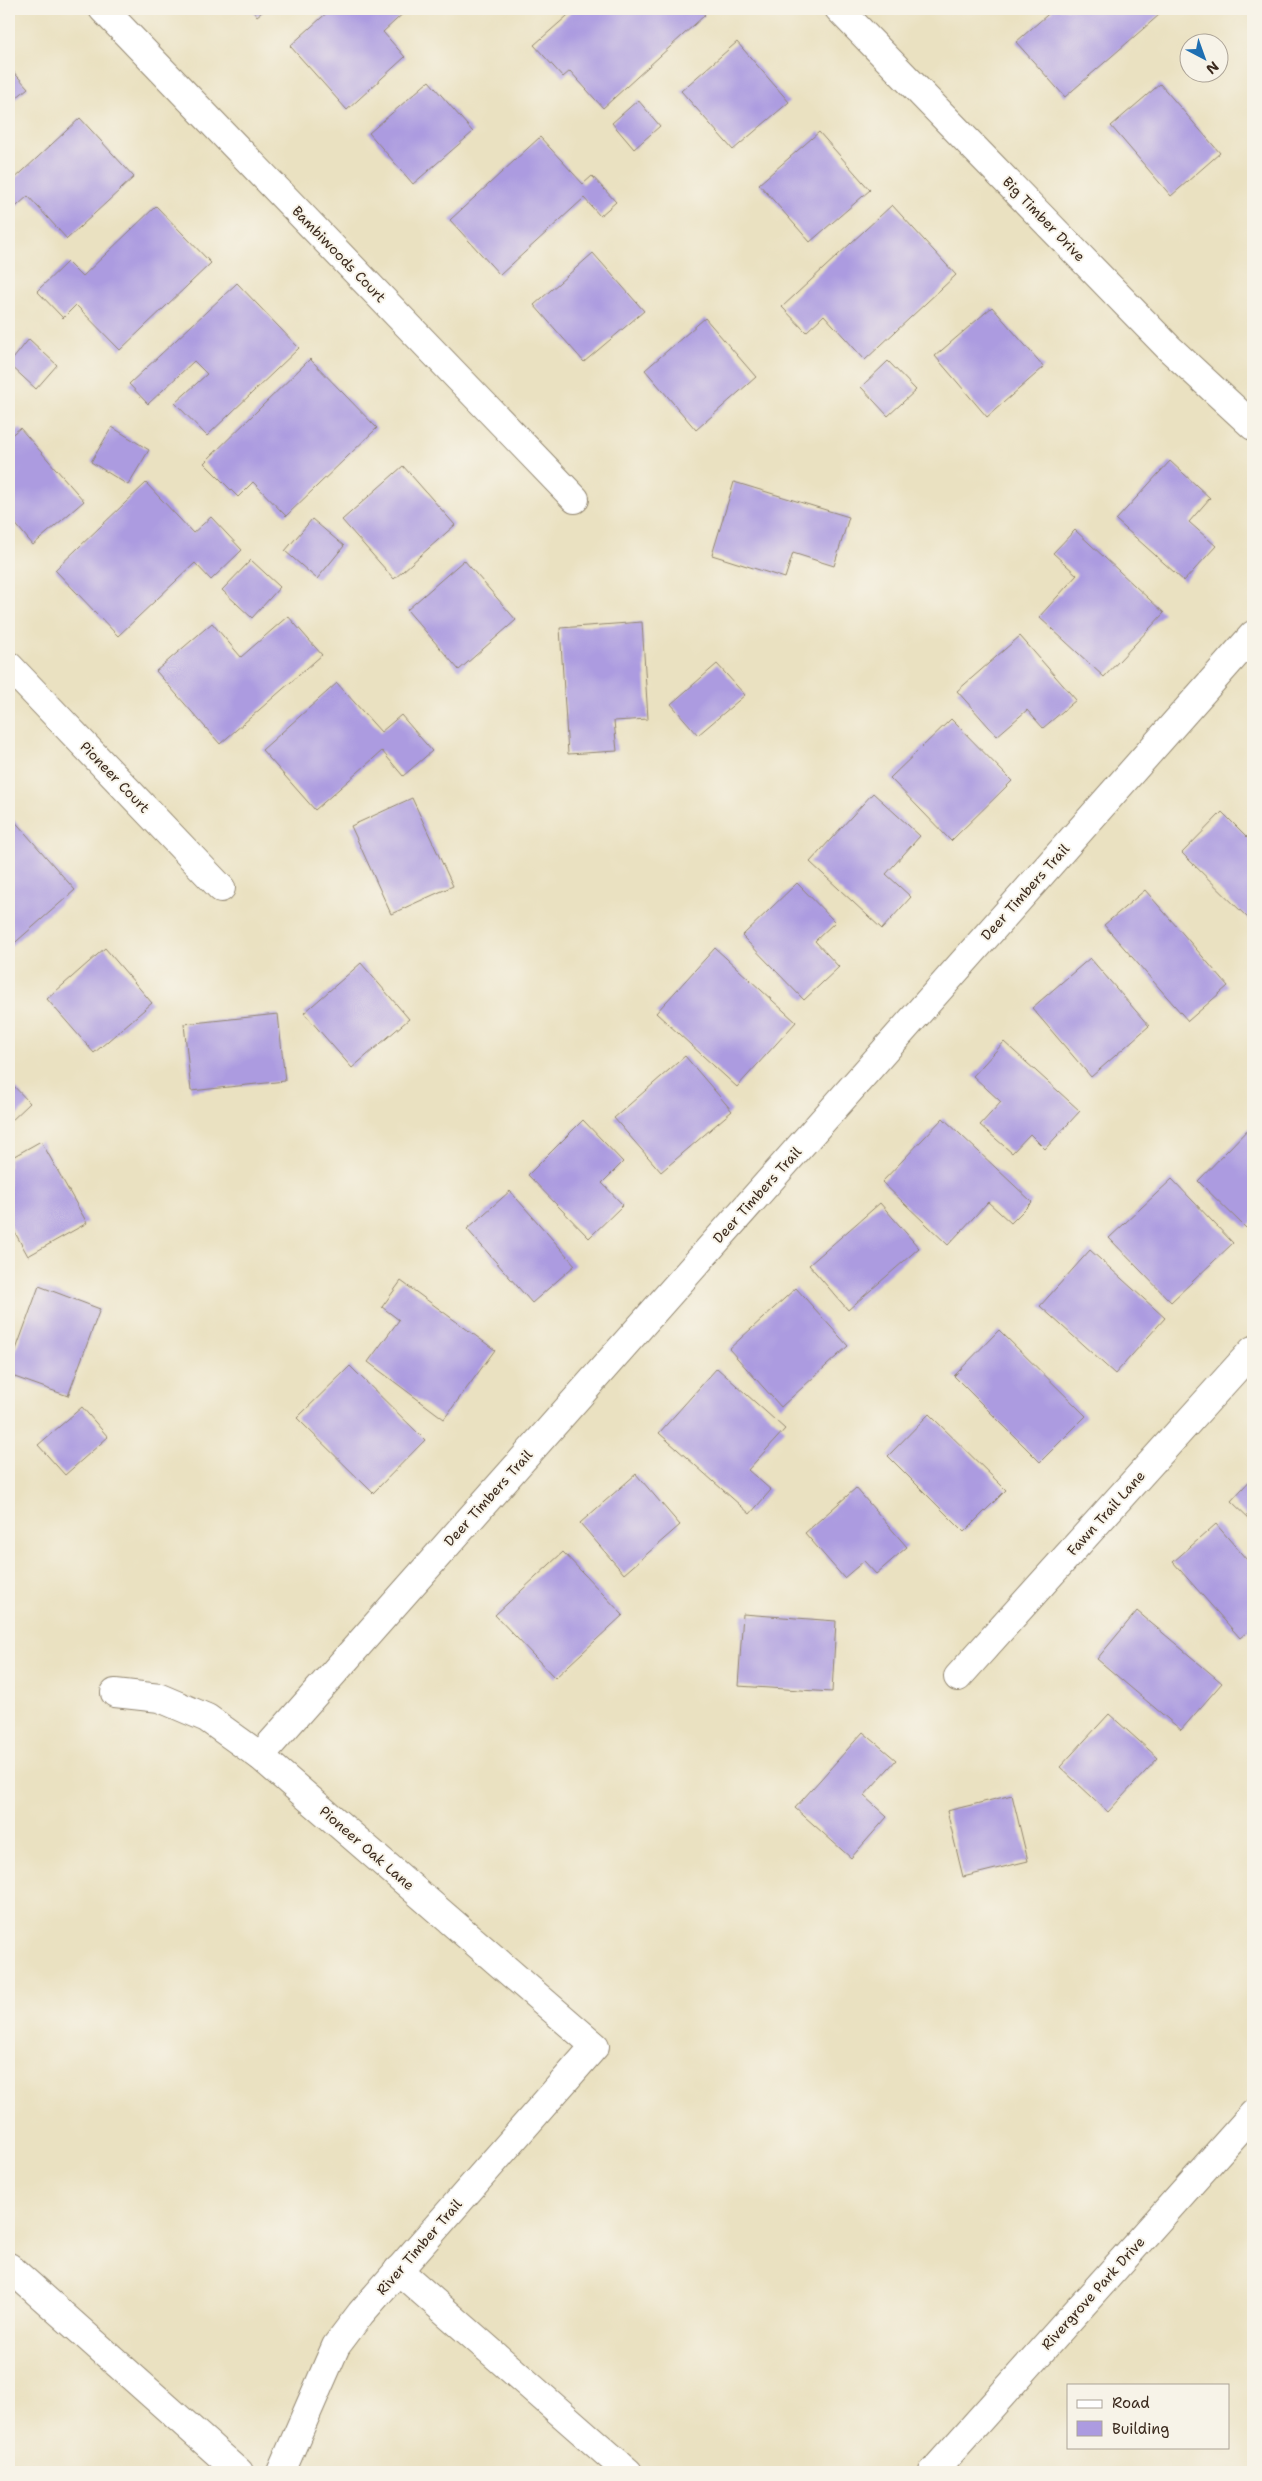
<svg xmlns="http://www.w3.org/2000/svg" width="1262" height="2481" font-family="'Shantell Sans',sans-serif">
<style>
.building{fill:#ac9be0}
.lines{fill:none;stroke-linecap:round;stroke-linejoin:round}
.minor-casing{stroke:#928670;stroke-width:30}
.minor{stroke:#fff;stroke-width:28}
.labels{text-anchor:middle;dominant-baseline:central;stroke-width:4;stroke-linejoin:round;paint-order:stroke}
.street-label{font-size:14px;fill:#3b2a1e;stroke:#f7f3e8}
</style>
<rect width="100%" height="100%" fill="#f7f3e8"/>
<filter id="ink" filterUnits="userSpaceOnUse"><feTurbulence type="fractalNoise" baseFrequency=".02" numOctaves="2"/><feDisplacementMap in="SourceGraphic" scale="10" xChannelSelector="R" yChannelSelector="G"/><feConvolveMatrix kernelMatrix="1 2 1 2 8 2 1 2 1" color-interpolation-filters="sRGB"/></filter>
<filter id="wash" filterUnits="userSpaceOnUse"><feTurbulence type="fractalNoise" baseFrequency=".0096" numOctaves="4" result="noise"/><feDisplacementMap in="SourceGraphic" scale="20" xChannelSelector="R" yChannelSelector="G"/><feGaussianBlur stdDeviation="1.12" result="paint"/><feColorMatrix in="noise" values="0 0 0 0 0 0 0 0 0 0 0 0 0 0 0 0 0 1.4 0 .05"/><feComposite in="paint" operator="in"/></filter>
<g filter="url(#wash)">
<rect width="100%" height="100%" fill="#eae1c1"/>
<g id="blocks">
<!-- building -->
<g class="building">
<polygon points="251,9 266,9 257,16"/>
<polygon points="331,9 408,9 383,32 405,57 347,110 290,46"/>
<polygon points="575,9 699,9 705,15 603,108 570,71 563,77 534,45"/>
<polygon points="1054,9 1154,9 1159,15 1065,97 1016,42"/>
<polygon points="737,42 789,102 733,150 681,91"/>
<polygon points="9,67 28,88 9,104"/>
<polygon points="429,81 473,132 413,184 369,133"/>
<polygon points="1160,84 1220,153 1171,196 1111,126"/>
<polygon points="638,100 660,126 634,149 612,123"/>
<polygon points="80,118 134,177 67,239 28,196 9,213 9,184"/>
<polygon points="819,132 870,190 810,242 759,184"/>
<polygon points="540,137 583,184 592,176 616,202 600,216 584,198 500,275 450,220"/>
<polygon points="892,205 956,275 865,360 824,315 806,332 782,307"/>
<polygon points="156,206 211,263 120,350 76,305 63,318 37,291 67,262 82,277"/>
<polygon points="593,253 644,311 584,362 534,305"/>
<polygon points="237,283 299,348 207,436 175,403 207,374 194,361 148,404 129,384"/>
<polygon points="992,307 1044,367 987,417 935,356"/>
<polygon points="705,318 756,377 696,430 645,370"/>
<polygon points="29,339 57,365 36,389 9,364"/>
<polygon points="310,359 377,428 286,516 253,482 238,497 204,463"/>
<polygon points="888,361 916,390 888,416 861,387"/>
<polygon points="112,427 149,450 128,485 91,462"/>
<polygon points="20,428 84,501 33,545 9,516 9,437"/>
<polygon points="1170,461 1210,498 1189,522 1216,546 1184,581 1116,520"/>
<polygon points="403,466 455,525 394,579 342,520"/>
<polygon points="734,482 849,517 834,566 793,553 785,578 712,555"/>
<polygon points="146,483 193,533 211,517 242,550 211,580 195,563 118,636 55,570"/>
<polygon points="312,519 344,546 317,579 285,551"/>
<polygon points="1075,530 1164,613 1104,677 1039,617 1077,575 1053,553"/>
<polygon points="251,560 280,587 252,618 222,590"/>
<polygon points="464,560 516,620 459,670 407,610"/>
<polygon points="288,616 322,655 220,744 156,671 212,623 241,657"/>
<polygon points="642,622 648,719 614,721 617,751 568,754 560,628"/>
<polygon points="1020,636 1076,700 1043,728 1027,710 997,736 957,691"/>
<polygon points="717,664 745,695 698,735 671,704"/>
<polygon points="337,683 381,732 401,715 432,751 403,776 382,751 315,810 262,750"/>
<polygon points="951,719 1012,781 951,841 890,778"/>
<polygon points="873,793 920,836 886,874 911,897 882,929 810,862"/>
<polygon points="412,798 453,886 391,914 351,826"/>
<polygon points="1222,812 1253,843 1253,923 1182,853"/>
<polygon points="12,818 75,890 9,948 9,821"/>
<polygon points="797,883 835,922 815,941 839,967 804,1000 742,936"/>
<polygon points="1145,890 1228,986 1188,1021 1104,925"/>
<polygon points="105,948 152,1003 94,1053 47,999"/>
<polygon points="715,948 796,1022 737,1087 656,1013"/>
<polygon points="1090,958 1149,1026 1091,1077 1032,1008"/>
<polygon points="361,963 409,1019 352,1068 304,1013"/>
<polygon points="278,1014 285,1081 191,1091 184,1024"/>
<polygon points="1004,1042 1080,1111 1045,1149 1030,1134 1012,1153 980,1125 1001,1102 973,1076"/>
<polygon points="685,1056 732,1111 661,1172 614,1118"/>
<polygon points="9,1081 30,1103 9,1123"/>
<polygon points="943,1118 1032,1202 1011,1223 988,1202 948,1245 882,1182"/>
<polygon points="583,1120 623,1162 602,1183 623,1205 589,1238 528,1175"/>
<polygon points="1253,1124 1253,1221 1246,1228 1198,1181"/>
<polygon points="41,1141 87,1223 28,1256 9,1222 9,1159"/>
<polygon points="1172,1179 1233,1243 1171,1302 1109,1238"/>
<polygon points="510,1191 575,1265 532,1303 467,1229"/>
<polygon points="880,1203 919,1248 848,1310 809,1265"/>
<polygon points="1090,1250 1165,1318 1115,1374 1040,1306"/>
<polygon points="401,1281 495,1350 444,1419 368,1362 399,1320 382,1307"/>
<polygon points="39,1286 100,1309 68,1396 9,1375 9,1369"/>
<polygon points="796,1288 848,1346 781,1407 729,1349"/>
<polygon points="999,1330 1086,1416 1040,1462 954,1376"/>
<polygon points="350,1366 425,1440 373,1493 297,1418"/>
<polygon points="717,1368 785,1429 748,1470 771,1490 750,1514 659,1433"/>
<polygon points="82,1407 108,1437 65,1475 38,1445"/>
<polygon points="929,1414 1006,1490 964,1532 888,1456"/>
<polygon points="636,1474 680,1525 624,1574 580,1523"/>
<polygon points="1253,1477 1253,1522 1231,1501"/>
<polygon points="856,1488 907,1547 876,1574 864,1561 844,1578 805,1533"/>
<polygon points="1216,1524 1253,1567 1253,1627 1240,1638 1173,1562"/>
<polygon points="563,1552 623,1615 555,1678 495,1615"/>
<polygon points="1137,1611 1222,1683 1181,1730 1097,1659"/>
<polygon points="743,1614 836,1621 832,1692 738,1686"/>
<polygon points="1109,1714 1158,1758 1108,1812 1060,1767"/>
<polygon points="863,1732 896,1760 864,1796 887,1817 851,1858 795,1808"/>
<polygon points="1012,1795 1028,1861 963,1877 947,1811"/>
</g>
</g>
</g>
<g filter="url(#ink)">
<use href="#blocks" fill-opacity="0" stroke="#928670" stroke-width="1"/>
<g class="lines">
<defs>
<g id="minor">
<polyline points="103,9 575,499"/>
<polyline points="839,9 1169,348 1253,426"/>
<polyline points="9,666 221,888"/>
<polyline points="958,1677 1253,1350"/>
<polyline points="115,1693 160,1698 207,1718 260,1756 595,2046 361,2313 336,2346 281,2472"/>
<polyline points="260,1756 1253,635"/>
<polyline points="9,2267 239,2472"/>
<polyline points="398,2270 628,2472"/>
<polyline points="933,2472 1253,2114"/>
</g>
</defs>
<!-- minor casing -->
<use href="#minor" class="minor-casing"/>
<!-- minor -->
<use href="#minor" class="minor"/>
</g>
</g>
<g class="labels">
<!-- street labels -->
<g class="street-label">
<text transform="translate(1044 219) rotate(46)">Big Timber Drive</text>
<text transform="translate(339 254) rotate(46)">Bambiwoods Court</text>
<text transform="translate(115 777) rotate(46)">Pioneer Court</text>
<text transform="translate(1025 892) rotate(-48)">Deer Timbers Trail</text>
<text transform="translate(757 1195) rotate(-48)">Deer Timbers Trail</text>
<text transform="translate(488 1498) rotate(-48)">Deer Timbers Trail</text>
<text transform="translate(1106 1513) rotate(-48)">Fawn Trail Lane</text>
<text transform="translate(367 1848) rotate(41)">Pioneer Oak Lane</text>
<text transform="translate(419 2247) rotate(-49)">River Timber Trail</text>
<text transform="translate(1093 2293) rotate(-48)">Rivergrove Park Drive</text>
</g>
</g>
<!-- margin -->
<rect width="1262" height="2481" fill="none" stroke="#f7f3e8" stroke-width="30"/>
<!-- legend -->
<rect x="1067" y="2384" width="162" height="65" fill="#f7f3e8" stroke="#aca397"/>
<rect x="1077" y="2400" width="25" height="8" fill="#ffffff" stroke="#aca397"/>
<text x="1112" y="2408" font-size="15" fill="#3b2a1e">Road</text>
<rect x="1077" y="2421" width="25" height="15" fill="#ac9be0" stroke="#aca397"/>
<text x="1112" y="2434" font-size="15" fill="#3b2a1e">Building</text>
<!-- north arrow -->
<g transform="translate(1204 58) rotate(139)"><circle r="24" fill="#f7f3e8" stroke="#aca397"/>
<path d="M0-4L9 19L0 12L-9 19Z" fill="#1f6fb2"/>
<text y="-8" font-size="14" font-weight="bold" text-anchor="middle" fill="#3b2a1e">N</text>
</g>
</svg>
